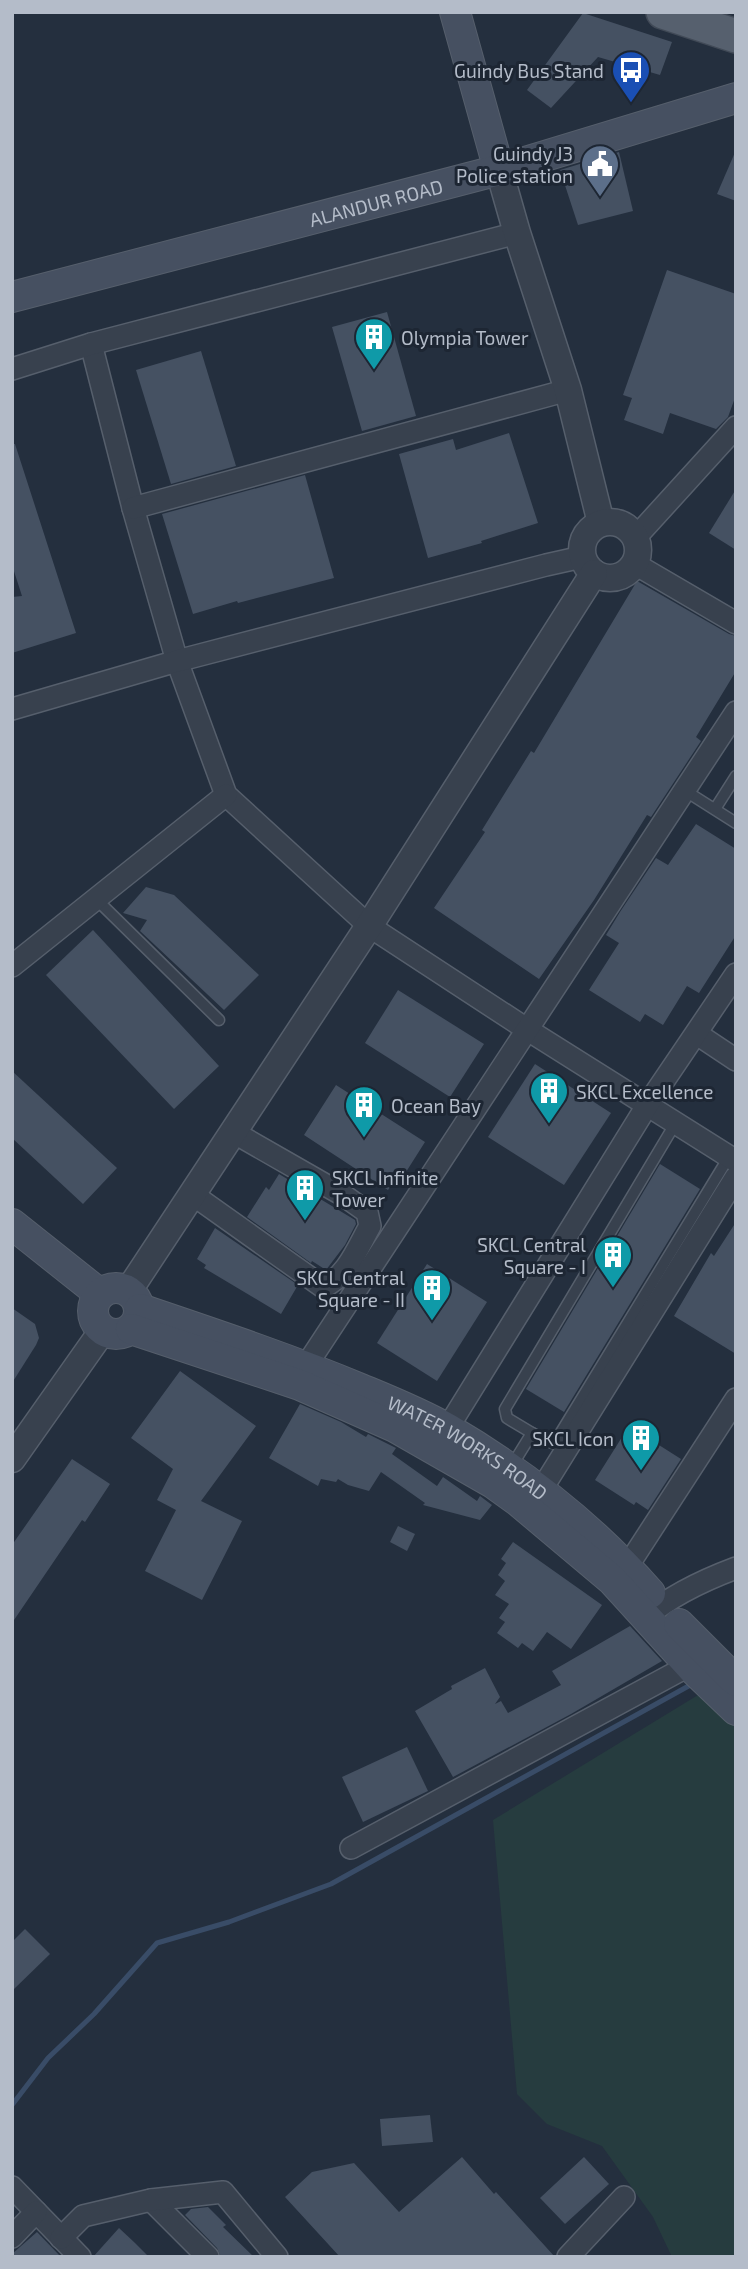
<svg xmlns="http://www.w3.org/2000/svg" width="748" height="2269" font-family="'Exo 2',sans-serif">
<style>
.green{fill:#263c3f}
.lines{fill:none;stroke-linecap:round;stroke-linejoin:round}
.stream{stroke:#394c67;stroke-width:5}
.building{fill:#455162}
.service-casing{stroke:#565f6c;stroke-width:13}
.minor-casing{stroke:#565f6c;stroke-width:24}
.tertiary-casing{stroke:#565f6c;stroke-width:29}
.secondary-casing{stroke:#565f6c;stroke-width:32}
.primary-casing{stroke:#414a57;stroke-width:36}
.service{stroke:#38414e;stroke-width:10}
.minor{stroke:#38414e;stroke-width:21}
.tertiary{stroke:#38414e;stroke-width:26}
.secondary{stroke:#465061;stroke-width:30}
.primary{stroke:#56606e;stroke-width:33}
.labels{text-anchor:middle;dominant-baseline:central;stroke-width:6;stroke-linejoin:round;paint-order:stroke}
.poi-label{font-size:19px;fill:#b4bcc9;stroke:#1d2633;text-anchor:end}
.street-label{font-size:19px;fill:#b4bcc9;stroke:#1d2633}
</style>
<rect width="100%" height="100%" fill="#242f3e"/>
<!-- green -->
<polygon class="green" points="703,1692 736,1723 736,2257 672,2257 653,2217 602,2146 547,2124 517,2094 493,1820"/>
<g class="lines">
<!-- stream -->
<polyline class="stream" points="12,2105 48,2058 94,2014 157,1943 229,1922 331,1884 694,1683"/>
</g>
<!-- building -->
<g class="building">
<polygon points="583,13 672,42 660,75 598,57 551,108 527,90"/>
<polygon points="736,150 736,201 717,194"/>
<polygon points="619,152 633,211 578,225 560,170"/>
<polygon points="667,270 736,294 736,395 728,417 716,429 670,413 663,434 624,420 632,398 623,395"/>
<polygon points="387,312 416,416 362,431 332,327"/>
<polygon points="201,351 236,466 171,484 136,370"/>
<polygon points="509,433 538,523 481,541 482,543 428,558 399,454 453,439 456,450"/>
<polygon points="12,444 15,444 76,633 12,653 12,597 22,596 12,565"/>
<polygon points="305,475 334,578 238,603 237,601 193,614 162,514"/>
<polygon points="736,489 736,550 709,533"/>
<polygon points="637,581 729,634 736,636 736,671 696,737 701,741 651,817 647,815 594,900 539,979 434,908 485,832 482,830 531,751 534,753"/>
<polygon points="696,824 736,849 736,935 699,993 687,986 663,1025 645,1014 640,1022 589,990 619,943 606,935 620,912 656,858 668,865"/>
<polygon points="146,887 174,895 259,975 224,1010 140,931 147,920 123,913"/>
<polygon points="93,930 219,1066 174,1109 46,975"/>
<polygon points="398,990 484,1044 450,1097 365,1043"/>
<polygon points="535,1064 611,1113 564,1185 488,1137"/>
<polygon points="12,1071 117,1168 83,1204 12,1138"/>
<polygon points="336,1085 425,1142 406,1172 402,1170 388,1190 304,1135"/>
<polygon points="660,1164 700,1189 564,1412 526,1389"/>
<polygon points="279,1174 355,1220 356,1224 345,1245 326,1270 312,1261 311,1263 247,1217 266,1187 269,1190"/>
<polygon points="736,1222 736,1354 674,1316 711,1253 714,1256"/>
<polygon points="215,1228 298,1285 281,1314 204,1268 206,1265 197,1259"/>
<polygon points="427,1264 487,1302 437,1381 377,1343"/>
<polygon points="12,1308 35,1324 39,1338 36,1345 12,1383"/>
<polygon points="180,1371 256,1426 201,1501 242,1521 202,1600 145,1571 176,1510 157,1500 173,1469 131,1438"/>
<polygon points="300,1404 341,1422 366,1437 368,1434 396,1448 392,1454 437,1486 443,1477 477,1501 480,1496 492,1505 480,1520 423,1505 425,1503 381,1472 369,1491 348,1485 338,1479 336,1482 321,1479 318,1486 269,1458"/>
<polygon points="629,1426 681,1459 648,1510 636,1502 634,1505 595,1480"/>
<polygon points="72,1459 110,1484 85,1522 82,1520 12,1623 12,1545"/>
<polygon points="398,1526 415,1534 407,1551 390,1542"/>
<polygon points="513,1542 602,1605 571,1649 547,1632 533,1651 522,1643 518,1648 497,1633 505,1622 499,1618 509,1604 495,1595 505,1581 498,1575 506,1563 501,1559"/>
<polygon points="630,1626 662,1661 571,1714 453,1777 415,1711 452,1689 451,1686 485,1668 500,1697 495,1704 501,1701 508,1713 561,1685 552,1671"/>
<polygon points="407,1747 428,1791 363,1822 342,1777"/>
<polygon points="25,1929 50,1954 12,1991 12,1942"/>
<polygon points="430,2115 433,2142 382,2146 380,2119"/>
<polygon points="462,2157 494,2194 496,2192 555,2257 340,2257 285,2197 312,2172 354,2163 399,2212"/>
<polygon points="584,2157 609,2184 565,2224 540,2198"/>
<polygon points="208,2207 226,2225 223,2227 254,2257 221,2257 217,2248 185,2215 191,2209"/>
<polygon points="119,2228 135,2243 149,2257 93,2257"/>
<polygon points="37,2232 61,2257 12,2257 12,2254"/>
</g>
<g class="lines">
<defs>
<g id="service">
<polyline points="684,790 736,823"/>
<polyline points="715,809 736,776"/>
<polyline points="96,899 219,1020"/>
<polyline points="532,1433 507,1418 505,1409 672,1129 675,1128 680,1130"/>
<polyline points="511,1467 532,1433 552,1443 557,1439 724,1165 725,1161 720,1157"/>
</g>
<g id="minor">
<polyline points="91,344 133,508 177,661 226,795 369,926 528,1030 736,1161"/>
<polyline points="12,369 91,344 517,233"/>
<polyline points="133,508 568,390"/>
<polyline points="636,537 736,427"/>
<polyline points="635,564 736,623"/>
<polyline points="12,709 177,661 546,565 582,557"/>
<polyline points="12,966 226,795"/>
<polyline points="697,1034 736,1060"/>
<path d="M192,1194l131,93c24,-10 35,-40 47,-61l-3,-14 -24,-17 -110,-63"/>
<polyline points="306,1366 736,712"/>
<polyline points="447,1429 648,1104 736,974"/>
<polyline points="540,1492 736,1177"/>
<polyline points="627,1567 736,1399"/>
<path d="M645,1618c26,-23 59,-38 91,-50"/>
<polyline points="351,1848 690,1665"/>
<polyline points="12,2187 80,2257"/>
<polyline points="151,2200 208,2257"/>
<polyline points="12,2237 36,2212"/>
<polyline points="61,2238 83,2216 151,2200 223,2192 277,2257"/>
<polyline points="568,2257 624,2197"/>
</g>
<g id="tertiary">
<polyline points="499,170 517,233 568,390 601,523"/>
<circle cx="610" cy="550" r="28"/>
<polyline points="129,1290 369,926 594,573"/>
<polyline points="12,1459 103,1330"/>
</g>
<g id="secondary">
<polyline points="455,12 499,170"/>
<path id="s1" d="M12,297l487,-127 237,-72"/>
<polyline points="12,1224 100,1294"/>
<circle cx="116" cy="1311" r="23"/>
<path id="s2" d="M140,1309c74,25 149,50 221,80 29,12 59,24 87,40 75,44 145,99 202,164"/>
<polyline points="131,1329 300,1385 395,1427 493,1483 518,1501 612,1580 693,1669 736,1710"/>
<polyline points="679,1624 736,1681"/>
</g>
<polyline id="primary" points="663,12 736,36"/>
</defs>
<!-- service casing -->
<use href="#service" class="service-casing"/>
<!-- minor casing -->
<use href="#minor" class="minor-casing"/>
<!-- tertiary casing -->
<use href="#tertiary" class="tertiary-casing"/>
<!-- secondary casing -->
<use href="#secondary" class="secondary-casing"/>
<!-- primary casing -->
<use href="#primary" class="primary-casing"/>
<!-- service -->
<use href="#service" class="service"/>
<!-- minor -->
<use href="#minor" class="minor"/>
<!-- tertiary -->
<use href="#tertiary" class="tertiary"/>
<!-- secondary -->
<use href="#secondary" class="secondary"/>
<!-- primary -->
<use href="#primary" class="primary"/>
</g>
<!-- icons -->
<defs>
<symbol id="bus-pin" viewBox="-11 -11 22 30"><path d="M0 17L-7.5 6A9.5 9.5 0 1 1 7.5 6Z" fill="#1a4fb4" stroke="#1d2633"/><path d="M-5-6H5V4H4V6H2V4H-2V6H-4V4H-5ZM-3.5-4V0h7V-4ZM-3.5 1.2v1.5H-2V1.2ZM2 1.2v1.5H3.5V1.2Z" fill="#fff"/></symbol>
<symbol id="civic-pin" viewBox="-11 -11 22 30"><path d="M0 17L-7.5 6A9.5 9.5 0 1 1 7.5 6Z" fill="#5c6f8a" stroke="#1d2633"/><path d="M-.6-6.5H3V-4.5H.6V-3L4-1V1h2V6H-6V1h2V-1L-.6-3ZM-1.2 2.5V6h2.4V2.5Z" fill="#fff"/></symbol>
<symbol id="building-pin" viewBox="-11 -11 22 30"><path d="M0 17L-7.5 6A9.5 9.5 0 1 1 7.5 6Z" fill="#0f9aa8" stroke="#1d2633"/><path d="M-4-6H4V6H1V3H-1V6H-4ZM-2.5-4.3h1.7v1.8h-1.7ZM.8-4.3h1.7v1.8H.8ZM-2.5-1h1.7V.8h-1.7ZM.8-1h1.7V.8H.8Z" fill="#fff"/></symbol>
</defs>
<g fill-rule="evenodd">
<use href="#bus-pin" x="609" y="48" width="44" height="60"/>
<use href="#civic-pin" x="578" y="142" width="44" height="60"/>
<use href="#building-pin" x="352" y="315" width="44" height="60"/>
<use href="#building-pin" x="527" y="1069" width="44" height="60"/>
<use href="#building-pin" x="342" y="1083" width="44" height="60"/>
<use href="#building-pin" x="283" y="1166" width="44" height="60"/>
<use href="#building-pin" x="591" y="1233" width="44" height="60"/>
<use href="#building-pin" x="410" y="1266" width="44" height="60"/>
<use href="#building-pin" x="619" y="1416" width="44" height="60"/>
</g>
<g class="labels">
<!-- poi labels -->
<g class="poi-label">
<text x="604" y="70">Guindy Bus Stand</text>
<text x="573" y="153">Guindy J3<tspan x="573" dy="22">Police station</tspan></text>
<text x="401" y="337" text-anchor="start">Olympia Tower</text>
<text x="576" y="1091" text-anchor="start">SKCL Excellence</text>
<text x="391" y="1105" text-anchor="start">Ocean Bay</text>
<text x="332" y="1177" text-anchor="start">SKCL Infinite<tspan x="332" dy="22">Tower</tspan></text>
<text x="586" y="1244">SKCL Central<tspan x="586" dy="22">Square - I</tspan></text>
<text x="405" y="1277">SKCL Central<tspan x="405" dy="22">Square - II</tspan></text>
<text x="614" y="1438">SKCL Icon</text>
</g>
<!-- street labels -->
<g class="street-label">
<text stroke="none"><textPath href="#s1" startOffset="376">ALANDUR ROAD</textPath></text>
<text stroke="none"><textPath href="#s2" startOffset="357">WATER WORKS ROAD</textPath></text>
</g>
</g>
<!-- border -->
<rect width="748" height="2269" fill="none" stroke="#b4bcc9" stroke-width="28"/>
</svg>
